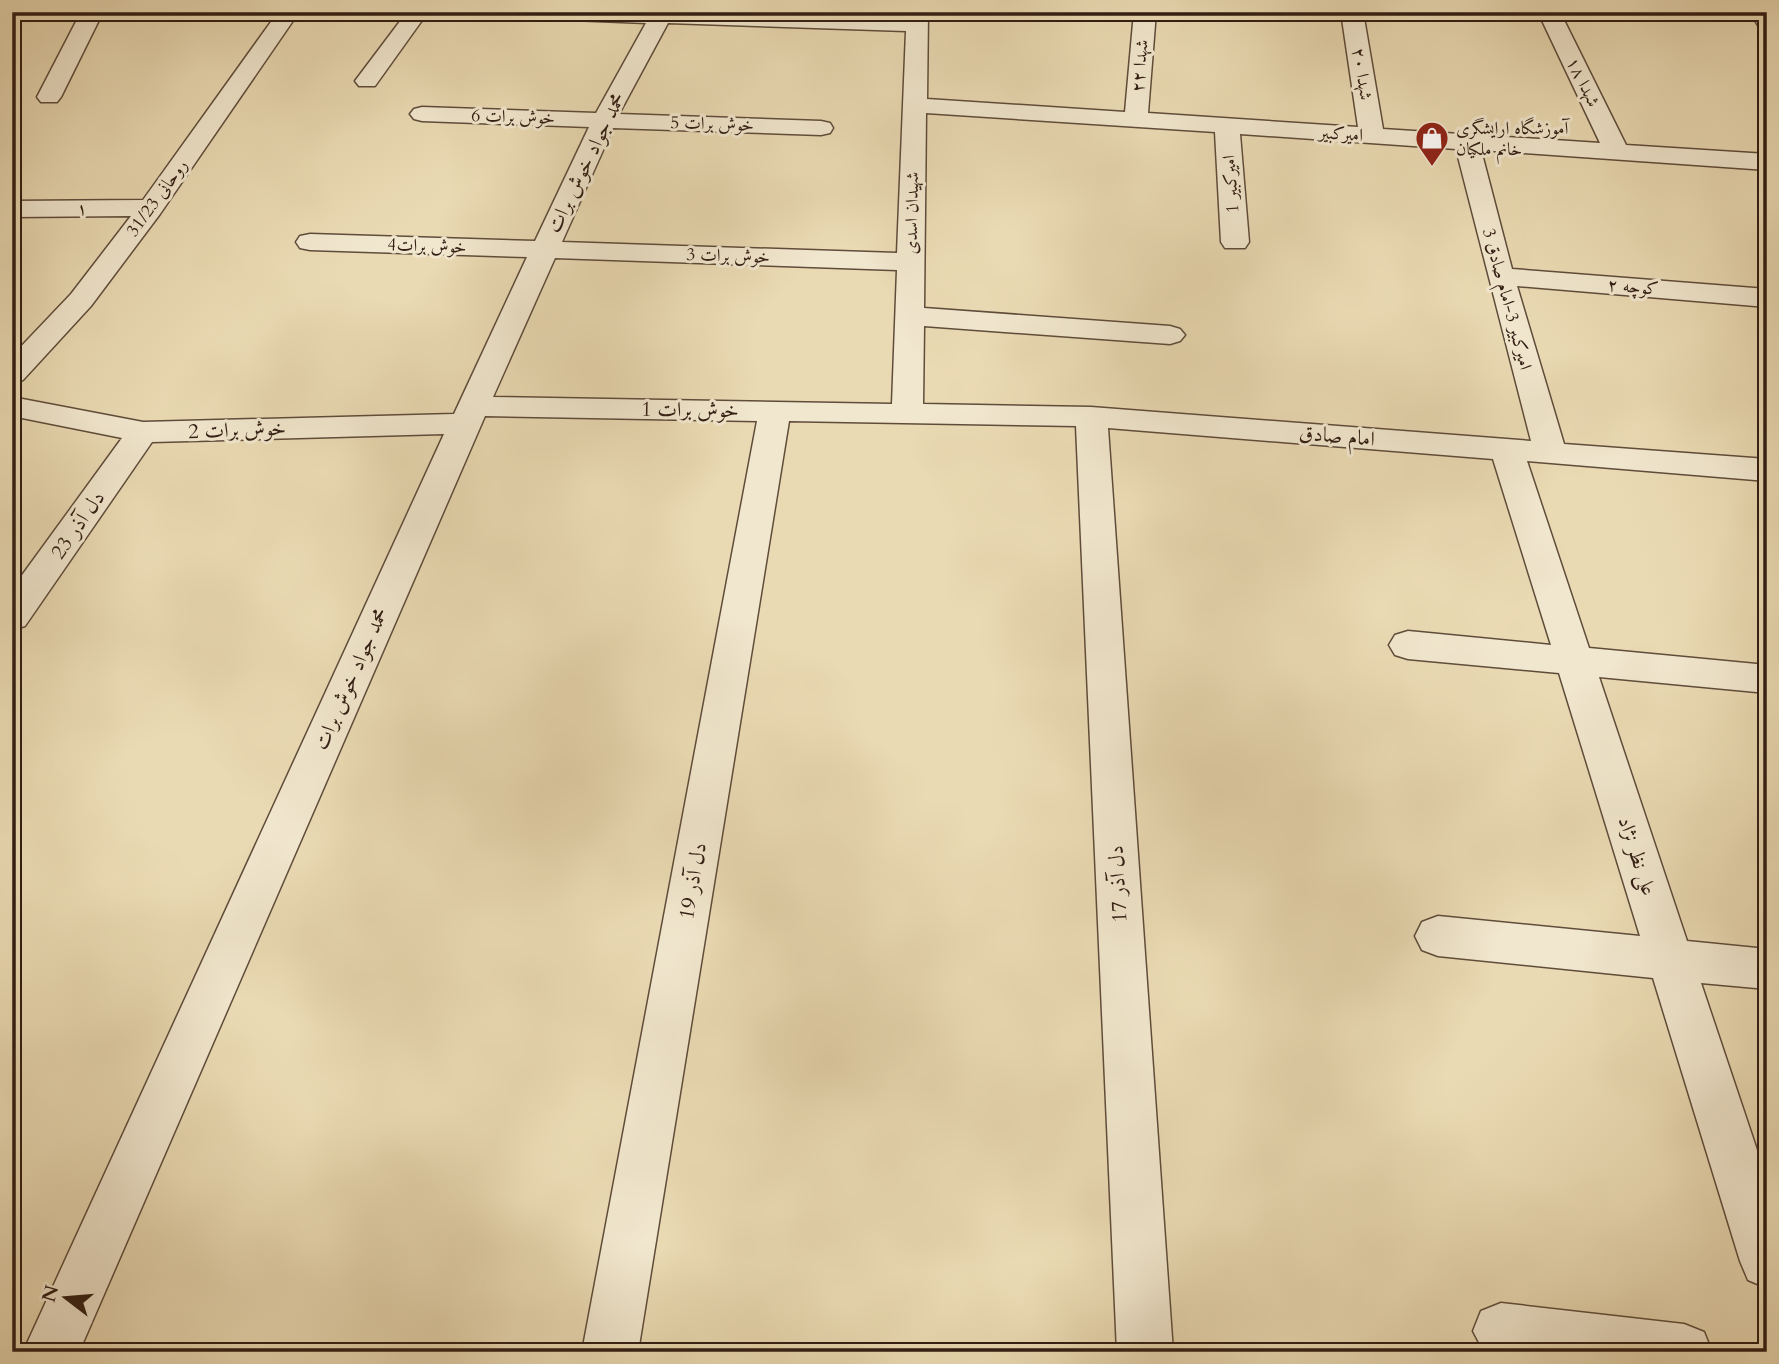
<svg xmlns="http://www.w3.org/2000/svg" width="1779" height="1364" font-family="Cardo,Amiri,serif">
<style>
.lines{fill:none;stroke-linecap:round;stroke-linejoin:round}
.minor-casing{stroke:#5f4c3b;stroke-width:3}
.minor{fill:#f1e7ce;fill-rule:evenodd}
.labels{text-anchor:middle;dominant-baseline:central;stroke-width:6;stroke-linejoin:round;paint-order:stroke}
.far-street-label{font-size:18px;fill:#311d13;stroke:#f1e7ce}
.far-poi-label{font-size:18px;fill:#311d13;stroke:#f1e7ce;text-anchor:start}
.street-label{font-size:21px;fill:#311d13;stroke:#f1e7ce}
</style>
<rect width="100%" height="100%" fill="#eadab3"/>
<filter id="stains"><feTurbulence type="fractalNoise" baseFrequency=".00286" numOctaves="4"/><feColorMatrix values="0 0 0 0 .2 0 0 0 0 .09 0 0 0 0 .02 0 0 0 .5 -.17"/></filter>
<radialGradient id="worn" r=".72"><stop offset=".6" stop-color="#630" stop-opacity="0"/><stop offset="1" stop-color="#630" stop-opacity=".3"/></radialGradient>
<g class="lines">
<defs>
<g id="minor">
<polygon points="81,12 103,12 61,97 57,102 41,102 37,97"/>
<polygon points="278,12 299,12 160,214 91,306 23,380 12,383 12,356 71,294 131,216 12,217 12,201 143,200"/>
<polygon points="407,12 428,12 375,86 359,86 355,81"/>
<path d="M512,12h213l181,6v-6h22l-1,87 198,13 9,-100h22l-8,101 210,14 -17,-115h22l20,117 217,14 -62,-131h22l66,133 141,9v16l-286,-20 31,119 255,20v18l-250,-21 47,158 203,15v22l-240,-20 62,187 178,17v28l-168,-16 88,264 80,8v40l-66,-6 66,197v108l-19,-8 -8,-19 -87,-283 -215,-22 -16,-6 -7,-14 7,-14 16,-6 202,20 -81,-263 -151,-14 -13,-4 -6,-10 6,-10 13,-4 143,14 -58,-186 -385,-31 65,924h-56l-41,-926 -287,-5 -151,931h-56l175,-931 -272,-5 -406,936h-56l421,-918 -292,8 -127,184 -13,4v-41l110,-151 -110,-22v-19l131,25 311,-8 73,-157 -217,-7 -10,-2 -4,-6 4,-6 10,-2 225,7 54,-114 -167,-6 -8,-2 -4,-5 4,-5 8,-2 174,6 50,-90 -124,-5zM668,23l238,8 -9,222 -335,-11 51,-114 208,7 9,-2 3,-5 -3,-5 -9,-2 -202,-7zM926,113l289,19 6,110 4,6h20l4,-6 -9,-108 216,15 75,292 -440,-34 -168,-3 1,-78 246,18 10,-3 5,-6 -5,-6 -10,-3 -246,-18zM555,258l342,12 -5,134 -399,-7z"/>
<polygon points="1750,12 1767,12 1767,28 1759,27"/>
<polygon points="1501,1303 1684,1324 1704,1332 1712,1352 1484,1352 1473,1331 1481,1311"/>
</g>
</defs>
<!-- minor casing -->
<use href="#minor" class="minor-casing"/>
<!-- minor -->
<use href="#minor" class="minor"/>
</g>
<!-- icons -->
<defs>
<symbol id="shop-pin" viewBox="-11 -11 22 30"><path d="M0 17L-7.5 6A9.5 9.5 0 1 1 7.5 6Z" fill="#8f2418" stroke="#f1e7ce"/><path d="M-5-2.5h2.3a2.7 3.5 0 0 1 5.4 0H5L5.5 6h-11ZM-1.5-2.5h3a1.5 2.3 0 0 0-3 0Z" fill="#fff"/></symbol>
</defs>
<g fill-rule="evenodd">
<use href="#shop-pin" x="1413" y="119" width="38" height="52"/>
</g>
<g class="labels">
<!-- far-street labels -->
<g class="far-street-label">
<text transform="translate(1140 66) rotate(-85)">شهدا ۲۲</text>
<text transform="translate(1362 74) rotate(81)">شهدا ۲۰</text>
<text transform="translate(1583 82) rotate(64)">شهدا ۱۸</text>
<text transform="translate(513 117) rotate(2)">خوش برات 6</text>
<text transform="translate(712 124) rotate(2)">خوش برات 5</text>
<text transform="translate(1341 134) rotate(4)">امیرکبیر</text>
<text transform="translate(1231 184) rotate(-94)">امیرکبیر 1</text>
<text transform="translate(157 198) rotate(-54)">روحانی 31/23</text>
<text transform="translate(82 209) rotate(-1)">۱</text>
<text transform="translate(912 213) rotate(-89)">شهیدان اسدی</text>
<text transform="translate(427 246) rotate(2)">خوش برات4</text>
<text transform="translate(728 256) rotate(2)">خوش برات 3</text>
<text transform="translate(1633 287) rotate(5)">کوچه ۲</text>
<text transform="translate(1507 299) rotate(75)">امیرکبیر 3-امام صادق 3</text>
</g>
<!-- far-poi labels -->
<g class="far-poi-label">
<text x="1456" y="128">آموزشگاه ارایشگری<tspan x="1456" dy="21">خانم ملکیان</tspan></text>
</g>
<!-- street labels -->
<g class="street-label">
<text transform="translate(586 163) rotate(-64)">محمد جواد خوش برات</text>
<text transform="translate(690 410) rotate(1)">خوش برات 1</text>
<text transform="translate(237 430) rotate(-2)">خوش برات 2</text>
<text transform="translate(1337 436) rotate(5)">امام صادق</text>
<text transform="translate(78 525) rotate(-55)">دل آذر 23</text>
<text transform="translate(351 679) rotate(-66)">محمد جواد خوش برات</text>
<text transform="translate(1637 856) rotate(72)">علی نظر نژاد</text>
<text transform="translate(693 881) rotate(-80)">دل آذر 19</text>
<text transform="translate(1118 884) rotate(-93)">دل آذر 17</text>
</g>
</g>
<!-- margin -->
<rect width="1779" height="1364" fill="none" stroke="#eadab3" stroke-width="42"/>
<rect x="14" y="14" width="1751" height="1336" fill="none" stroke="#311d13" stroke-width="3.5"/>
<rect x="21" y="21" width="1737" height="1322" fill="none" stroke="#311d13" stroke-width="2"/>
<!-- north arrow -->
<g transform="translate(66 1298) rotate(286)" stroke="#f1e7ce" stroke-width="5" paint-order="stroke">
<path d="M0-5L12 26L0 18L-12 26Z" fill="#311d13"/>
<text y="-10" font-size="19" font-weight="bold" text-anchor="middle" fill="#311d13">N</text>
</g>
<rect width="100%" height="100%" filter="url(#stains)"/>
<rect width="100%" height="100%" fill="url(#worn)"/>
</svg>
